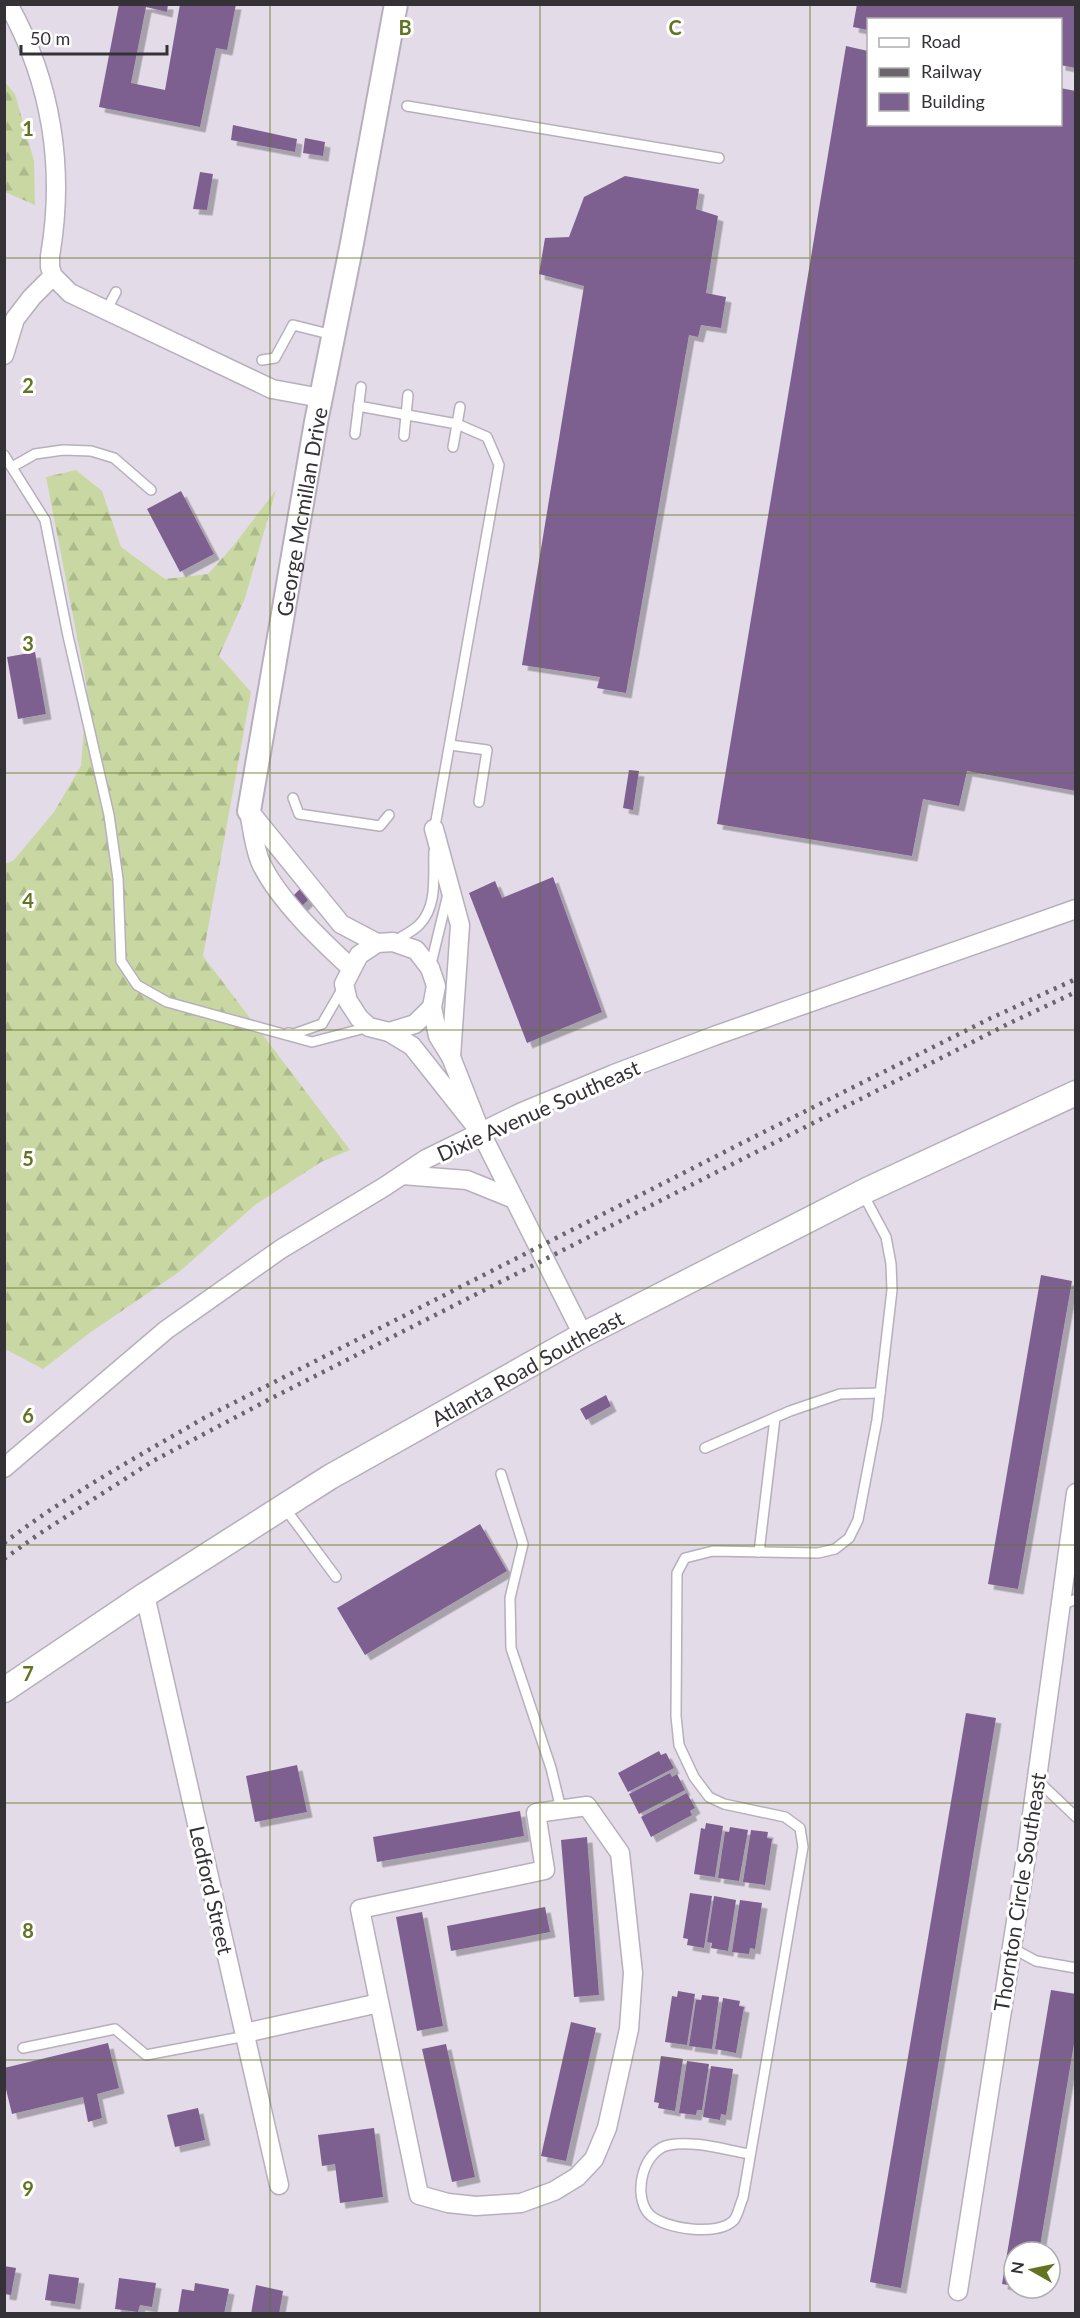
<svg xmlns="http://www.w3.org/2000/svg" width="1080" height="2318" font-family="Lato,sans-serif">
<style>
.forest{fill:url(#forest-firs)}
.building{fill:#7d618f;filter:url(#shadow)}
.lines{fill:none;stroke-linecap:round;stroke-linejoin:round}
.service-casing{stroke:#b7afbc;stroke-width:12}
.minor-casing{stroke:#b7afbc;stroke-width:21}
.tertiary-casing{stroke:#b7afbc;stroke-width:26}
.secondary-casing{stroke:#b7afbc;stroke-width:27}
.service{stroke:#fff;stroke-width:9}
.minor{stroke:#fff;stroke-width:18}
.tertiary{stroke:#fff;stroke-width:22}
.secondary{stroke:#fff;stroke-width:24}
.rail{stroke:#6a656d;stroke-width:4.5;stroke-dasharray:3 6;stroke-linecap:butt}
.grid{fill:none;stroke:#627321;stroke-width:1.5;stroke-opacity:0.55}
.labels{text-anchor:middle;dominant-baseline:central;stroke-width:6;stroke-linejoin:round;paint-order:stroke}
.street-label{font-size:21px;fill:#353237;stroke:#fff}
.grid-label{font-size:20px;text-anchor:middle;font-weight:bold;fill:#627321;stroke:#fff;stroke-width:6;stroke-linejoin:round;paint-order:stroke}
</style>
<defs>
<pattern id="forest-firs" width="22" height="20" patternUnits="userSpaceOnUse" patternTransform="scale(1.5)"><rect width="22" height="20" fill="#c9d8a2"/><path d="M5 1l3.5 6h-7zM16 11l3.5 6h-7z" fill="#adba8c"/></pattern>
<filter id="shadow"><feDropShadow dx="5.5" dy="5.5" stdDeviation="0" flood-color="#0004"/></filter>
</defs>
<rect width="100%" height="100%" fill="#e3dbe8"/>
<!-- forest -->
<g class="forest">
<polygon points="4,81 15,94 34,161 35,205 5,192"/>
<polygon points="76,470 102,491 121,547 165,579 208,574 234,545 276,490 245,598 219,656 251,692 203,956 350,1150 321,1162 255,1205 179,1272 91,1332 43,1369 5,1349 5,864 14,860 54,812 81,766 87,688 46,477"/>
</g>
<!-- building -->
<g class="building">
<polygon points="119,4 168,4 167,12 146,7 131,83 165,90 180,4 236,4 227,50 216,48 200,127 99,107"/>
<polygon points="857,4 1076,4 1076,68 1060,65 1060,20 868,20 868,30 853,27"/>
<polygon points="846,46 868,51 868,124 1060,124 1060,88 1076,91 1076,791 967,771 959,806 923,799 912,856 717,824"/>
<polygon points="233,125 297,139 295,152 231,140"/>
<polygon points="305,138 325,142 323,156 303,153"/>
<polygon points="200,172 213,174 207,210 193,209"/>
<polygon points="625,176 699,189 696,209 718,216 706,293 726,297 721,328 701,325 698,337 689,335 626,693 597,688 600,677 522,665 584,286 539,274 545,238 569,237 584,197"/>
<polygon points="181,491 214,554 180,572 147,509"/>
<polygon points="35,652 46,714 18,719 7,657"/>
<polygon points="629,770 639,771 633,810 623,808"/>
<polygon points="553,877 602,1012 527,1043 469,893 495,881 502,898"/>
<polygon points="302,887 311,897 302,906 293,896"/>
<polygon points="1041,1275 1072,1281 1018,1589 988,1584"/>
<polygon points="606,1395 611,1406 586,1420 580,1409"/>
<polygon points="480,1524 507,1571 365,1655 337,1608"/>
<polygon points="966,1713 996,1718 901,2288 870,2282"/>
<polygon points="659,1751 661,1755 666,1753 674,1768 628,1792 618,1773"/>
<polygon points="297,1765 307,1812 255,1822 246,1776"/>
<polygon points="670,1773 672,1777 677,1774 685,1790 639,1814 629,1794"/>
<polygon points="687,1793 695,1808 690,1811 692,1815 651,1837 641,1817"/>
<polygon points="520,1811 524,1836 377,1862 373,1837"/>
<polygon points="706,1823 723,1826 715,1877 694,1874 701,1828 705,1829"/>
<polygon points="730,1827 748,1830 739,1881 718,1878 725,1832 729,1832"/>
<polygon points="751,1830 768,1832 767,1838 772,1839 765,1885 743,1882"/>
<polygon points="587,1837 599,1995 574,1997 561,1840"/>
<polygon points="690,1893 712,1896 704,1948 687,1945 688,1939 683,1938"/>
<polygon points="714,1896 736,1900 728,1951 711,1948 712,1943 707,1942"/>
<polygon points="740,1900 762,1903 755,1949 750,1948 749,1954 732,1952"/>
<polygon points="545,1907 550,1932 451,1951 447,1926"/>
<polygon points="422,1912 443,2026 417,2031 396,1917"/>
<polygon points="1051,1990 1076,1994 1076,2032 1039,2252 1014,2252 1014,2286 1002,2284"/>
<polygon points="678,1991 695,1994 687,2045 665,2042 672,1996 677,1997"/>
<polygon points="702,1995 719,1997 712,2049 689,2046 696,2000 701,2000"/>
<polygon points="723,1998 740,2001 739,2006 744,2007 736,2053 715,2049"/>
<polygon points="571,2022 596,2028 566,2161 541,2156"/>
<polygon points="108,2043 119,2088 97,2094 102,2118 88,2122 83,2097 12,2114 4,2081 4,2068"/>
<polygon points="446,2044 475,2177 452,2182 422,2049"/>
<polygon points="661,2056 683,2059 675,2111 658,2108 659,2103 654,2102"/>
<polygon points="687,2061 709,2064 702,2110 697,2110 696,2115 679,2113"/>
<polygon points="711,2066 733,2069 726,2115 721,2114 720,2120 703,2117"/>
<polygon points="198,2108 205,2140 175,2147 167,2115"/>
<polygon points="374,2128 383,2197 340,2203 335,2164 322,2166 318,2135"/>
<polygon points="4,2266 16,2268 11,2295 4,2294"/>
<polygon points="49,2274 79,2278 75,2304 45,2300"/>
<polygon points="119,2278 156,2283 152,2307 140,2305 138,2312 115,2309"/>
<polygon points="195,2283 229,2289 224,2314 178,2314 182,2289 194,2291"/>
<polygon points="256,2285 283,2291 279,2314 251,2314"/>
</g>
<g class="lines">
<defs>
<g id="service">
<polyline points="407,106 719,158"/>
<polyline points="106,311 116,292"/>
<polyline points="262,360 275,358 293,325 333,335"/>
<polyline points="358,406 457,424 487,437 499,465 434,832"/>
<polyline points="355,434 361,387"/>
<polyline points="404,436 408,395"/>
<polyline points="453,447 460,407"/>
<polyline points="4,455 45,520 68,636 109,815 118,879 121,961 137,985 167,1002 312,1042 369,1027"/>
<polyline points="12,467 35,454 63,450 91,451 114,458 151,490"/>
<polyline points="450,745 487,750 479,802"/>
<polyline points="293,798 299,814 380,826 389,815"/>
<path d="M395,941c7,-5 17,-9 24,-16 19,-19 14,-49 15,-73"/>
<polyline points="430,968 448,894"/>
<polyline points="288,1033 294,1034 322,1024 344,986"/>
<polyline points="705,1448 790,1411 840,1394 880,1393"/>
<polyline points="501,1474 523,1544 510,1598 511,1648 551,1768 561,1809"/>
<polyline points="284,1507 336,1577"/>
<polyline points="759,1552 775,1418"/>
<polyline points="1060,1606 1076,1599"/>
<polyline points="1037,1780 1076,1817"/>
<polyline points="1012,1948 1036,1961 1076,1968"/>
<polyline points="23,2048 115,2029 146,2055 246,2036"/>
<path d="M750,2154c-25,-4 -56,-14 -81,-9 -26,5 -37,50 -20,69 14,15 70,23 85,6 4,-5 6,-16 9,-22l60,-351 -3,-19 -15,-11 -61,-13 -15,-7 -15,-20 -15,-32 -3,-29 1,-143 8,-15 28,-7 105,2 17,-4 14,-11 9,-18 19,-100 15,-130 -1,-26 -5,-27 -23,-43"/>
</g>
<g id="minor">
<polyline points="53,276 70,293 272,389 321,398"/>
<path d="M4,355l11,-36 17,-22 21,-21 -3,-9v-11c15,-87 2,-174 -42,-252"/>
<path d="M249,811c3,16 5,35 11,50 17,38 61,79 91,107"/>
<polyline points="254,817 341,924 377,943"/>
<polyline points="434,829 460,925 451,1057"/>
<polyline points="389,1032 415,1024 432,1007"/>
<polyline points="481,1133 412,1046 389,1032 369,1027 359,1018 348,1001 344,984 359,955 377,943 393,942 416,950 430,968 436,986 432,1007 438,1036 451,1057 481,1133 583,1335"/>
<polyline points="402,1175 467,1180 514,1199"/>
<polyline points="4,1468 166,1330 281,1249 384,1187 426,1159 522,1112 614,1074 714,1036 1076,909"/>
<polyline points="145,1595 279,2185"/>
<polygon points="587,1806 620,1853 633,1973 629,2029 607,2128 594,2159 577,2177 554,2191 521,2203 476,2206 448,2203 419,2195 360,1909 545,1870 536,1813"/>
<polyline points="245,2033 379,2003"/>
<polyline points="958,2291 1027,1851 1076,1493"/>
</g>
<g id="tertiary">
<path id="s1" d="M249,811l67,-389 36,-179 44,-239"/>
</g>
<g id="secondary">
<path id="s2" d="M4,1690l141,-95 185,-118 253,-142 284,-145 209,-97"/>
</g>
</defs>
<!-- service casing -->
<use href="#service" class="service-casing"/>
<!-- minor casing -->
<use href="#minor" class="minor-casing"/>
<!-- tertiary casing -->
<use href="#tertiary" class="tertiary-casing"/>
<!-- secondary casing -->
<use href="#secondary" class="secondary-casing"/>
<!-- service -->
<use href="#service" class="service"/>
<!-- minor -->
<use href="#minor" class="minor"/>
<!-- tertiary -->
<use href="#tertiary" class="tertiary"/>
<!-- secondary -->
<use href="#secondary" class="secondary"/>
<!-- rail -->
<g class="rail">
<path d="M4,1543c63,-48 133,-86 200,-125l538,-275 249,-125 85,-39"/>
<polyline points="4,1559 39,1534 153,1461 270,1399 1012,1022 1076,992"/>
</g>
</g>
<!-- grid -->
<path class="grid" d="M270,4v2310M540,4v2310M810,4v2310M4,258h1072M4,515h1072M4,773h1072M4,1030h1072M4,1288h1072M4,1545h1072M4,1803h1072M4,2060h1072"/>
<g class="labels">
<!-- street labels -->
<g class="street-label">
<text stroke="none"><textPath href="#s1" startOffset="304">George Mcmillan Drive</textPath></text>
<text transform="translate(538 1110) rotate(-24)">Dixie Avenue Southeast</text>
<text stroke="none"><textPath href="#s2" startOffset="615">Atlanta Road Southeast</textPath></text>
<text transform="translate(212 1890) rotate(77)">Ledford Street</text>
<text transform="translate(1019 1892) rotate(-81)">Thornton Circle Southeast</text>
</g>
</g>
<g class="grid-label">
<text x="405" y="35">B</text>
<text x="675" y="35">C</text>
<text x="28" y="136">1</text>
<text x="28" y="393">2</text>
<text x="28" y="651">3</text>
<text x="28" y="908">4</text>
<text x="28" y="1166">5</text>
<text x="28" y="1423">6</text>
<text x="28" y="1681">7</text>
<text x="28" y="1938">8</text>
<text x="28" y="2196">9</text>
</g>
<!-- border -->
<rect width="1080" height="2318" fill="none" stroke="#353237" stroke-width="12"/>
<!-- legend -->
<rect x="867" y="18" width="195" height="108" fill="#ffffff" stroke="#aeadaf" stroke-width="1.5"/>
<rect x="879" y="38" width="30" height="9" fill="#ffffff" stroke="#aeadaf" stroke-width="1.5"/>
<text x="921" y="48" font-size="18" fill="#353237">Road</text>
<rect x="879" y="68" width="30" height="9" fill="#6a656d" stroke="#aeadaf" stroke-width="1.5"/>
<text x="921" y="78" font-size="18" fill="#353237">Railway</text>
<rect x="879" y="93" width="30" height="18" fill="#7d618f" stroke="#aeadaf" stroke-width="1.5"/>
<text x="921" y="108" font-size="18" fill="#353237">Building</text>
<!-- north arrow -->
<g transform="translate(1032 2270) rotate(279)"><circle r="28" fill="#ffffff" stroke="#aeadaf" stroke-width="1.5"/>
<path d="M0-4.5L10 22L0 15L-10 22Z" fill="#627321"/>
<text y="-9" font-size="16" font-weight="bold" text-anchor="middle" fill="#353237">N</text>
</g>
<!-- scale -->
<path d="M21 45v9h146v-9" fill="none" stroke="#353237" stroke-width="3"/>
<text x="30" y="45" font-size="18" fill="#353237" stroke="#ffffff" stroke-width="4.5" paint-order="stroke">50 m</text>
</svg>
